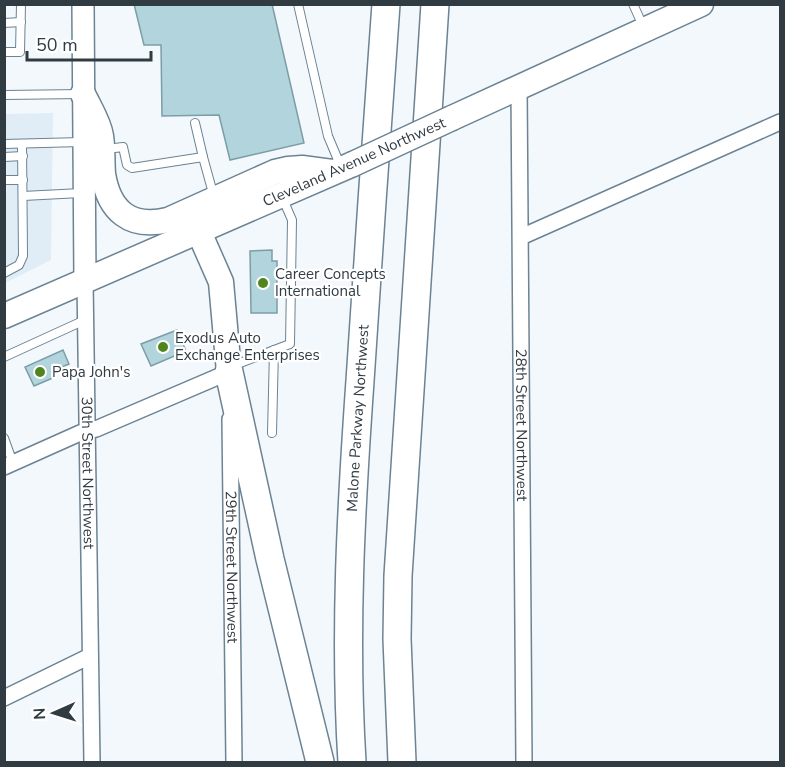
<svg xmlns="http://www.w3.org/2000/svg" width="785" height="767" font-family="'Nunito Sans',sans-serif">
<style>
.built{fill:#e0edf7}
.building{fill:#b2d4dd;stroke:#7d9da6;stroke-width:1.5}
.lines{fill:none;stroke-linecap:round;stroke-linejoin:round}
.service-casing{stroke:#6b8394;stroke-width:10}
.minor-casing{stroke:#6b8394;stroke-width:18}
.secondary-casing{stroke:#6b8394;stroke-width:24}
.primary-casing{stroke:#6b8394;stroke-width:27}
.motorway-casing{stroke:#6b8394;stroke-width:30}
.service{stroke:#fff;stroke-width:8}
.minor{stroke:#fff;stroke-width:15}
.secondary{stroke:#fff;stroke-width:21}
.primary{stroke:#fff;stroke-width:24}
.motorway{stroke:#fff;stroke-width:27}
.primary-bridge-casing{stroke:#6b8394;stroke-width:27;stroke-linecap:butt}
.primary-bridge{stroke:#fff;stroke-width:24}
.poi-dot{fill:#50851d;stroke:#fff;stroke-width:2}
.labels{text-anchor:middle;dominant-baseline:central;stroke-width:4.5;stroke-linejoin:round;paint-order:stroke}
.street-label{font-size:15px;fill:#313b42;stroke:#fff}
.poi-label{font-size:15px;fill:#313b42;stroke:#fff;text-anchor:start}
</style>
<rect width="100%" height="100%" fill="#f3f8fc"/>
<!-- built -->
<polygon class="built" points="53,113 51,260 5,283 5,114"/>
<!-- building -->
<g class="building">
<polygon points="134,4 272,4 304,143 230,160 219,115 162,116 161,45 144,45"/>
<polygon points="272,250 272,261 277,261 277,313 251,313 250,251"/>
<polygon points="177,330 186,351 151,366 141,344"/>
<polygon points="63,350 69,364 52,371 55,377 34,386 25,367"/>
</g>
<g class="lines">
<defs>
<g id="service">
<polyline points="298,4 328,136 341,167"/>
<polyline points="633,4 643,26"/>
<polyline points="4,23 21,22"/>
<polyline points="4,52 20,52 21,4"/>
<polyline points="4,95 81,94"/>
<polyline points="195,123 203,157"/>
<polyline points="4,144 82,142"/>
<polyline points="106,149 123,147 127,165 132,168 203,157 214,197"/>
<polyline points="4,157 23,156"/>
<polyline points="4,180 23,180"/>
<polyline points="23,196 81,193"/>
<polyline points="4,273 19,265 23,256 22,144"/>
<polyline points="4,357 85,320"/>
<polyline points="234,368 240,363 290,344 292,220 282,197"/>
<polyline points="272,433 274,350"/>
<polyline points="4,438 13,463"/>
</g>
<g id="minor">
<path id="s1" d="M519,87l5,675"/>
<polyline points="521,237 780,122"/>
<path id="s2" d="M85,281l7,481"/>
<path id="s3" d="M230,419l4,343"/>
<polyline points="4,467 80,433 96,429 229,372 229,377"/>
<polyline points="4,698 90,656"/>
</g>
<polyline id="secondary" points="83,4 85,281"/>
<g id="primary">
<path d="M83,94c6,13 16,28 18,42 2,13 1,25 2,38 6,37 27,55 65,46l107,-48 13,-3 14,-1 30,4"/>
<polyline points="452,118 701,4"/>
<polyline points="199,232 221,282 229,372"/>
<polyline points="4,316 353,164"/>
</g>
<g id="motorway">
<polyline points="229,372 270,559 320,762"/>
<path id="s4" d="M352,762c-8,-127 -1,-254 8,-381 8,-126 17,-251 26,-377"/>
<polyline points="402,762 397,639 398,576 435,4"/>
</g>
</defs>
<!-- service casing -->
<use href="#service" class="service-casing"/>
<!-- minor casing -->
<use href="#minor" class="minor-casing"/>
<!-- secondary casing -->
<use href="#secondary" class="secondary-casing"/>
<!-- primary casing -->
<use href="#primary" class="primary-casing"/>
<!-- motorway casing -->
<use href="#motorway" class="motorway-casing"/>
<!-- service -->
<use href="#service" class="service"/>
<!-- minor -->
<use href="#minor" class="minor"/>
<!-- secondary -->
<use href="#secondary" class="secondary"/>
<!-- primary -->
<use href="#primary" class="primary"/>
<!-- motorway -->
<use href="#motorway" class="motorway"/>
<defs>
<polyline id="primary-bridge" points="353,164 452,118"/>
</defs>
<!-- primary-bridge casing -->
<use href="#primary-bridge" class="primary-bridge-casing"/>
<!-- primary-bridge -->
<use href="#primary-bridge" class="primary-bridge"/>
</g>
<!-- markers -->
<g class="poi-dot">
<circle cx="263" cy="283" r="6"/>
<circle cx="163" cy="347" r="6"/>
<circle cx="40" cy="372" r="6"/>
</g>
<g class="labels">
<!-- street labels -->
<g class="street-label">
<text transform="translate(354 162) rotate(-24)">Cleveland Avenue Northwest</text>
<text stroke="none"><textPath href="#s4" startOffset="344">Malone Parkway Northwest</textPath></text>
<text stroke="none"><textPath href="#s1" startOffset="338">28th Street Northwest</textPath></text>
<text stroke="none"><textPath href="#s2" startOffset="192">30th Street Northwest</textPath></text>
<text stroke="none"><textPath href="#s3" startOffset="148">29th Street Northwest</textPath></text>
</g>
<!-- poi labels -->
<g class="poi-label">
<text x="275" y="274">Career Concepts<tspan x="275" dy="17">International</tspan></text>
<text x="175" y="338">Exodus Auto<tspan x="175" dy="17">Exchange Enterprises</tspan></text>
<text x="52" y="372">Papa John's</text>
</g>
</g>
<!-- border -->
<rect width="785" height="767" fill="none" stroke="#313b42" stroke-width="12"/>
<!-- north arrow -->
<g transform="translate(54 713) rotate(267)" stroke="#ffffff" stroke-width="4.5" paint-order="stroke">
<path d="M0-4.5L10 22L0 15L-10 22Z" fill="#313b42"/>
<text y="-9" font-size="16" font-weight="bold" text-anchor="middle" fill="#313b42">N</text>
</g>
<!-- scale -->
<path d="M27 51v9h124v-9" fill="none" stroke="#313b42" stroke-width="3"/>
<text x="36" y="51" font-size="18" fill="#313b42" stroke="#ffffff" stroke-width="4.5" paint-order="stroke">50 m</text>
</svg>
